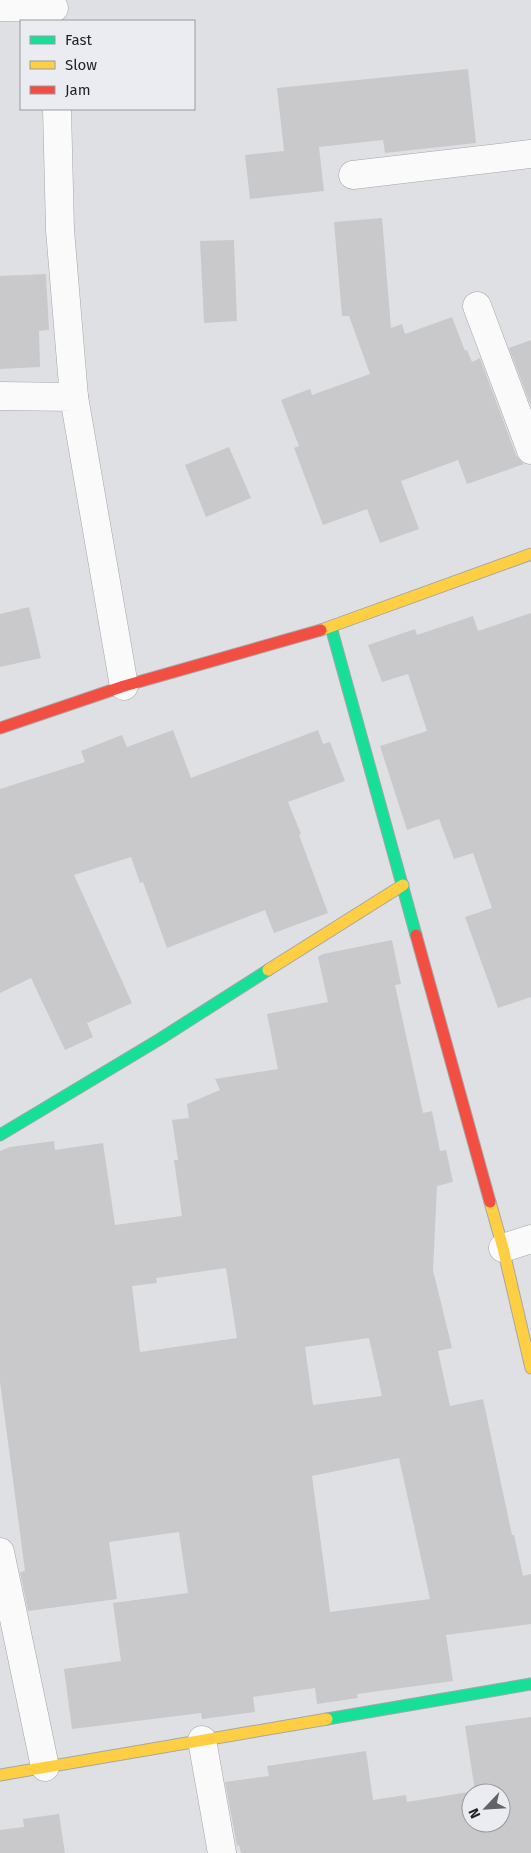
<svg xmlns="http://www.w3.org/2000/svg" width="531" height="1853" font-family="'Fira Sans',sans-serif">
<style>
.building{fill:#c9c9cb;fill-rule:evenodd}
.lines{fill:none;stroke-linecap:round;stroke-linejoin:round}
.street-casing{stroke:#a5a6a8;stroke-width:29}
.fast-casing{stroke:#a5a6a8;stroke-width:13}
.slow-casing{stroke:#a5a6a8;stroke-width:13}
.jam-casing{stroke:#a5a6a8;stroke-width:13}
.street{stroke:#fafafb;stroke-width:28}
.fast{stroke:#16e098;stroke-width:11}
.slow{stroke:#ffcf43;stroke-width:11}
.jam{stroke:#f24e42;stroke-width:11}
</style>
<rect width="100%" height="100%" fill="#dee0e3"/>
<!-- building -->
<g class="building">
<polygon points="468,69 476,143 385,153 383,140 319,147 324,191 250,199 245,155 284,151 277,88"/>
<polygon points="382,218 391,328 402,324 405,334 452,317 465,351 467,350 472,362 480,358 516,455 524,464 467,484 458,460 401,481 419,529 380,543 367,509 323,525 294,448 299,446 281,400 310,389 312,395 370,374 349,316 342,316 334,222"/>
<polygon points="234,240 237,321 204,323 200,241"/>
<polygon points="46,274 49,330 39,331 40,367 0,369 0,276"/>
<polygon points="531,340 531,406 509,348"/>
<polygon points="229,447 251,498 206,517 185,465"/>
<polygon points="29,607 41,658 0,667 0,614"/>
<polygon points="531,613 531,997 498,1008 465,917 492,908 473,853 454,859 439,819 407,830 380,746 427,731 408,674 382,682 368,645 415,629 417,635 473,616 478,631"/>
<polygon points="173,730 191,778 318,730 323,744 330,742 345,781 288,802 301,834 299,835 328,913 274,933 265,910 167,948 143,882 140,883 131,857 74,875 132,1003 87,1023 93,1037 65,1050 31,978 0,993 0,789 85,762 81,751 122,735 127,747"/>
<path d="M392,940l9,44 -6,1 28,128 9,-2 8,40 6,-1 7,32 -16,4 -4,84 19,78 -14,3 12,55 33,-7 29,136h2l9,41 8,-2v50l-85,11 7,46 -96,13 1,4 -41,6 -2,-16 -62,9 2,15 -53,7 -1,-6 -129,16 -8,-60 57,-8 -8,-58 75,-10 -9,-61 -70,10 8,57 -89,12 -8,-39 5,-1 -25,-189v-231l10,-4 44,-6 1,9 48,-7 12,82 67,-9 -8,-56h4l-6,-40 17,-2 -2,-14 33,-14 -5,-11 63,-10 -11,-55 61,-12 -10,-45 5,-3zM226,1268l11,70 -97,14 -8,-66 25,-3 -1,-5zM369,1338l13,58 -69,9 -8,-58zM399,1458l31,141 -100,13 -18,-136z"/>
<path d="M531,1717v136h-290l-2,-8 -2,1 -12,-64 44,-6 -2,-10 99,-15 7,49 33,-5 1,7 68,-11 -10,-65zM471,1793h30v30h-30z"/>
<polygon points="59,1814 65,1853 0,1853 0,1830 24,1827 23,1819"/>
</g>
<g class="lines">
<defs>
<g id="street">
<polyline points="0,7 54,8"/>
<polyline points="57,109 60,230 74,397"/>
<polyline points="353,175 531,154"/>
<polyline points="477,306 531,450"/>
<polyline points="0,396 74,397 124,686"/>
<polyline points="503,1248 531,1239"/>
<polyline points="0,1552 45,1767"/>
<polyline points="202,1740 222,1853"/>
</g>
<g id="fast">
<polyline points="331,627 416,935"/>
<polyline points="0,1135 160,1039 268,970"/>
<polyline points="327,1719 531,1684"/>
</g>
<g id="slow">
<polyline points="321,630 531,554"/>
<polyline points="268,970 403,885"/>
<polyline points="490,1202 503,1248 531,1368"/>
<polyline points="0,1775 327,1719"/>
</g>
<g id="jam">
<polyline points="0,728 124,686 321,630"/>
<polyline points="416,935 490,1202"/>
</g>
</defs>
<!-- street casing -->
<use href="#street" class="street-casing"/>
<!-- fast casing -->
<use href="#fast" class="fast-casing"/>
<!-- slow casing -->
<use href="#slow" class="slow-casing"/>
<!-- jam casing -->
<use href="#jam" class="jam-casing"/>
<!-- street -->
<use href="#street" class="street"/>
<!-- fast -->
<use href="#fast" class="fast"/>
<!-- slow -->
<use href="#slow" class="slow"/>
<!-- jam -->
<use href="#jam" class="jam"/>
</g>
<!-- legend -->
<rect x="20" y="20" width="175" height="90" fill="#eaecf1" stroke="#999a9e"/>
<rect x="30" y="36" width="25" height="8" fill="#16e098" stroke="#999a9e"/>
<text x="65" y="45" font-size="15" fill="#1f2022">Fast</text>
<rect x="30" y="61" width="25" height="8" fill="#ffcf43" stroke="#999a9e"/>
<text x="65" y="70" font-size="15" fill="#1f2022">Slow</text>
<rect x="30" y="86" width="25" height="8" fill="#f24e42" stroke="#999a9e"/>
<text x="65" y="95" font-size="15" fill="#1f2022">Jam</text>
<!-- north arrow -->
<g transform="translate(486 1808) rotate(245)"><circle r="24" fill="#eaecf1" stroke="#999a9e"/>
<path d="M0-4L9 19L0 12L-9 19Z" fill="#626366"/>
<text y="-8" font-size="14" font-weight="bold" text-anchor="middle" fill="#1f2022">N</text>
</g>
</svg>
